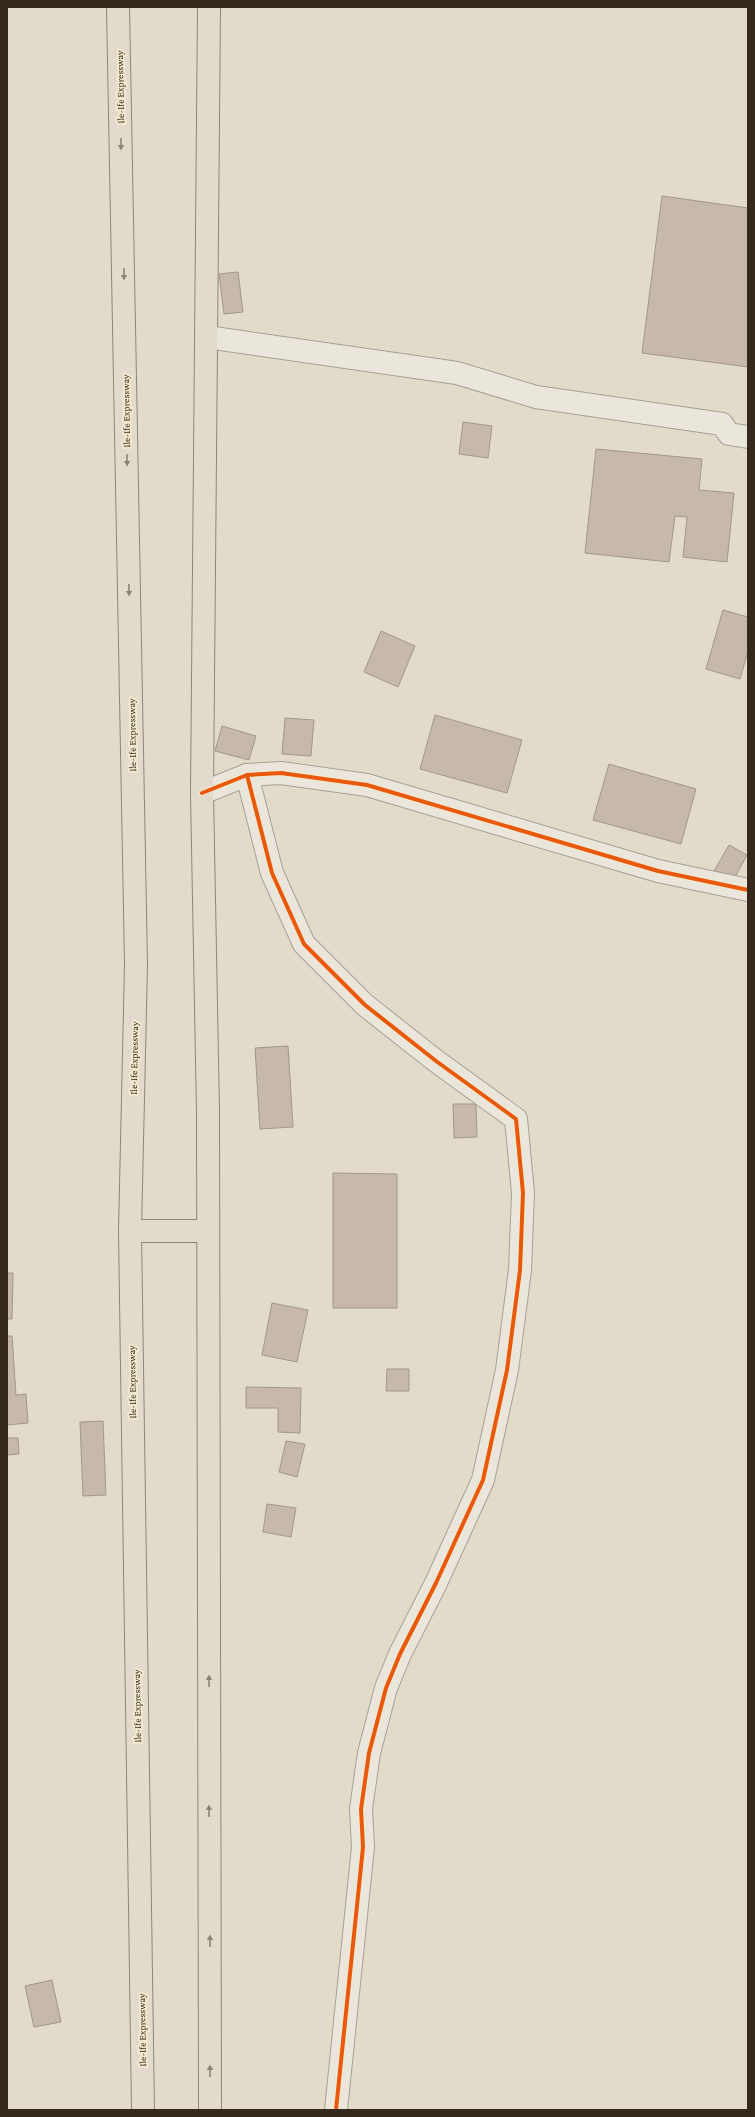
<svg xmlns="http://www.w3.org/2000/svg" width="755" height="2117" font-family="'Crimson Pro',serif">
<style>
.building{fill:#c6b9ab;stroke:#a2978a}
.lines{fill:none;stroke-linecap:round;stroke-linejoin:round}
.street-casing{stroke:#a7a094;stroke-width:24}
.primary-casing{stroke:#8d857a;stroke-width:24}
.street{stroke:#eae6dc;stroke-width:22}
.primary{stroke:#e2dbcd;stroke-width:22}
.cycleway-casing{stroke:#f4e9cf;stroke-width:6}
.cycleway{stroke:#e8590c;stroke-width:4}
.oneway{fill:#8c8275}
.labels{text-anchor:middle;dominant-baseline:central;stroke-width:4;stroke-linejoin:round;paint-order:stroke}
.street-label{font-size:10px;fill:#35281d;stroke:#f4e9cf}
</style>
<rect width="100%" height="100%" fill="#e2dbca"/>
<!-- building -->
<g class="building">
<polygon points="662,196 748,208 748,367 642,353"/>
<polygon points="238,272 243,312 224,314 219,274"/>
<polygon points="463,422 492,426 488,458 459,454"/>
<polygon points="596,449 702,459 699,490 734,493 727,562 683,557 687,517 675,516 669,562 585,553"/>
<polygon points="723,610 748,617 748,651 740,679 706,669"/>
<polygon points="381,631 415,646 398,687 364,672"/>
<polygon points="435,715 522,740 507,793 420,769"/>
<polygon points="285,718 314,720 311,756 282,754"/>
<polygon points="222,726 256,736 249,760 215,751"/>
<polygon points="609,764 696,789 681,844 593,820"/>
<polygon points="729,845 747,855 733,881 714,871"/>
<polygon points="288,1046 293,1127 260,1129 255,1048"/>
<polygon points="453,1104 476,1104 477,1137 454,1138"/>
<polygon points="333,1173 397,1174 397,1308 333,1308"/>
<polygon points="7,1273 13,1273 12,1319 7,1319"/>
<polygon points="272,1303 308,1310 297,1362 262,1355"/>
<polygon points="7,1336 12,1336 16,1395 26,1394 28,1423 7,1425"/>
<polygon points="387,1369 409,1369 409,1391 386,1391"/>
<polygon points="246,1387 301,1388 300,1433 278,1432 278,1408 246,1408"/>
<polygon points="103,1421 106,1495 83,1496 80,1422"/>
<polygon points="7,1438 18,1438 19,1454 7,1455"/>
<polygon points="286,1441 305,1444 297,1477 279,1472"/>
<polygon points="267,1504 296,1508 291,1537 263,1532"/>
<polygon points="52,1980 61,2022 34,2027 25,1986"/>
</g>
<g class="lines">
<defs>
<g id="street">
<polyline points="207,337 457,373 536,397 722,424 729,434 748,437"/>
<polyline points="247,775 272,873 304,944 365,1005 436,1061 516,1119 523,1193 520,1270 507,1370 483,1480 436,1583 400,1654 386,1688 369,1753 361,1809 363,1847 336,2110"/>
<polyline points="202,793 247,775 281,773 367,785 658,871 748,890"/>
</g>
<g id="primary">
<polyline points="118,7 136,964 130,1231 143,2110"/>
<polyline points="209,7 202,793 208,1112 210,2110"/>
<polyline points="130,1231 208,1231"/>
</g>
</defs>
<!-- street casing -->
<use href="#street" class="street-casing"/>
<!-- primary casing -->
<use href="#primary" class="primary-casing"/>
<!-- street -->
<use href="#street" class="street"/>
<!-- primary -->
<use href="#primary" class="primary"/>
<defs>
<g id="cycleway">
<polyline points="247,775 272,873 304,944 365,1005 436,1061 516,1119 523,1193 520,1270 507,1370 483,1480 436,1583 400,1654 386,1688 369,1753 361,1809 363,1847 336,2110"/>
<polyline points="202,793 247,775 281,773 367,785 658,871 748,890"/>
</g>
</defs>
<!-- cycleway casing -->
<use href="#cycleway" class="cycleway-casing"/>
<!-- cycleway -->
<use href="#cycleway" class="cycleway"/>
</g>
<!-- one-way arrows -->
<defs><path id="oneway-solid" d="M-6-.8H1V-3.2L6.5 0L1 3.2V.8H-6Z"/></defs>
<g class="oneway">
<use href="#oneway-solid" transform="translate(121 144) rotate(89)"/>
<use href="#oneway-solid" transform="translate(124 274) rotate(89)"/>
<use href="#oneway-solid" transform="translate(127 460) rotate(89)"/>
<use href="#oneway-solid" transform="translate(129 590) rotate(89)"/>
<use href="#oneway-solid" transform="translate(209 1681) rotate(-90)"/>
<use href="#oneway-solid" transform="translate(209 1811) rotate(-90)"/>
<use href="#oneway-solid" transform="translate(210 1941) rotate(-90)"/>
<use href="#oneway-solid" transform="translate(210 2071) rotate(-90)"/>
</g>
<g class="labels">
<!-- street labels -->
<g class="street-label">
<text transform="translate(120 87) rotate(-91)">Ile-Ife Expressway</text>
<text transform="translate(126 411) rotate(-91)">Ile-Ife Expressway</text>
<text transform="translate(132 735) rotate(-91)">Ile-Ife Expressway</text>
<text transform="translate(134 1058) rotate(-89)">Ile-Ife Expressway</text>
<text transform="translate(132 1382) rotate(-91)">Ile-Ife Expressway</text>
<text transform="translate(137 1706) rotate(-91)">Ile-Ife Expressway</text>
<text transform="translate(142 2030) rotate(-91)">Ile-Ife Expressway</text>
</g>
</g>
<!-- border -->
<rect width="755" height="2117" fill="none" stroke="#35281d" stroke-width="16"/>
</svg>
